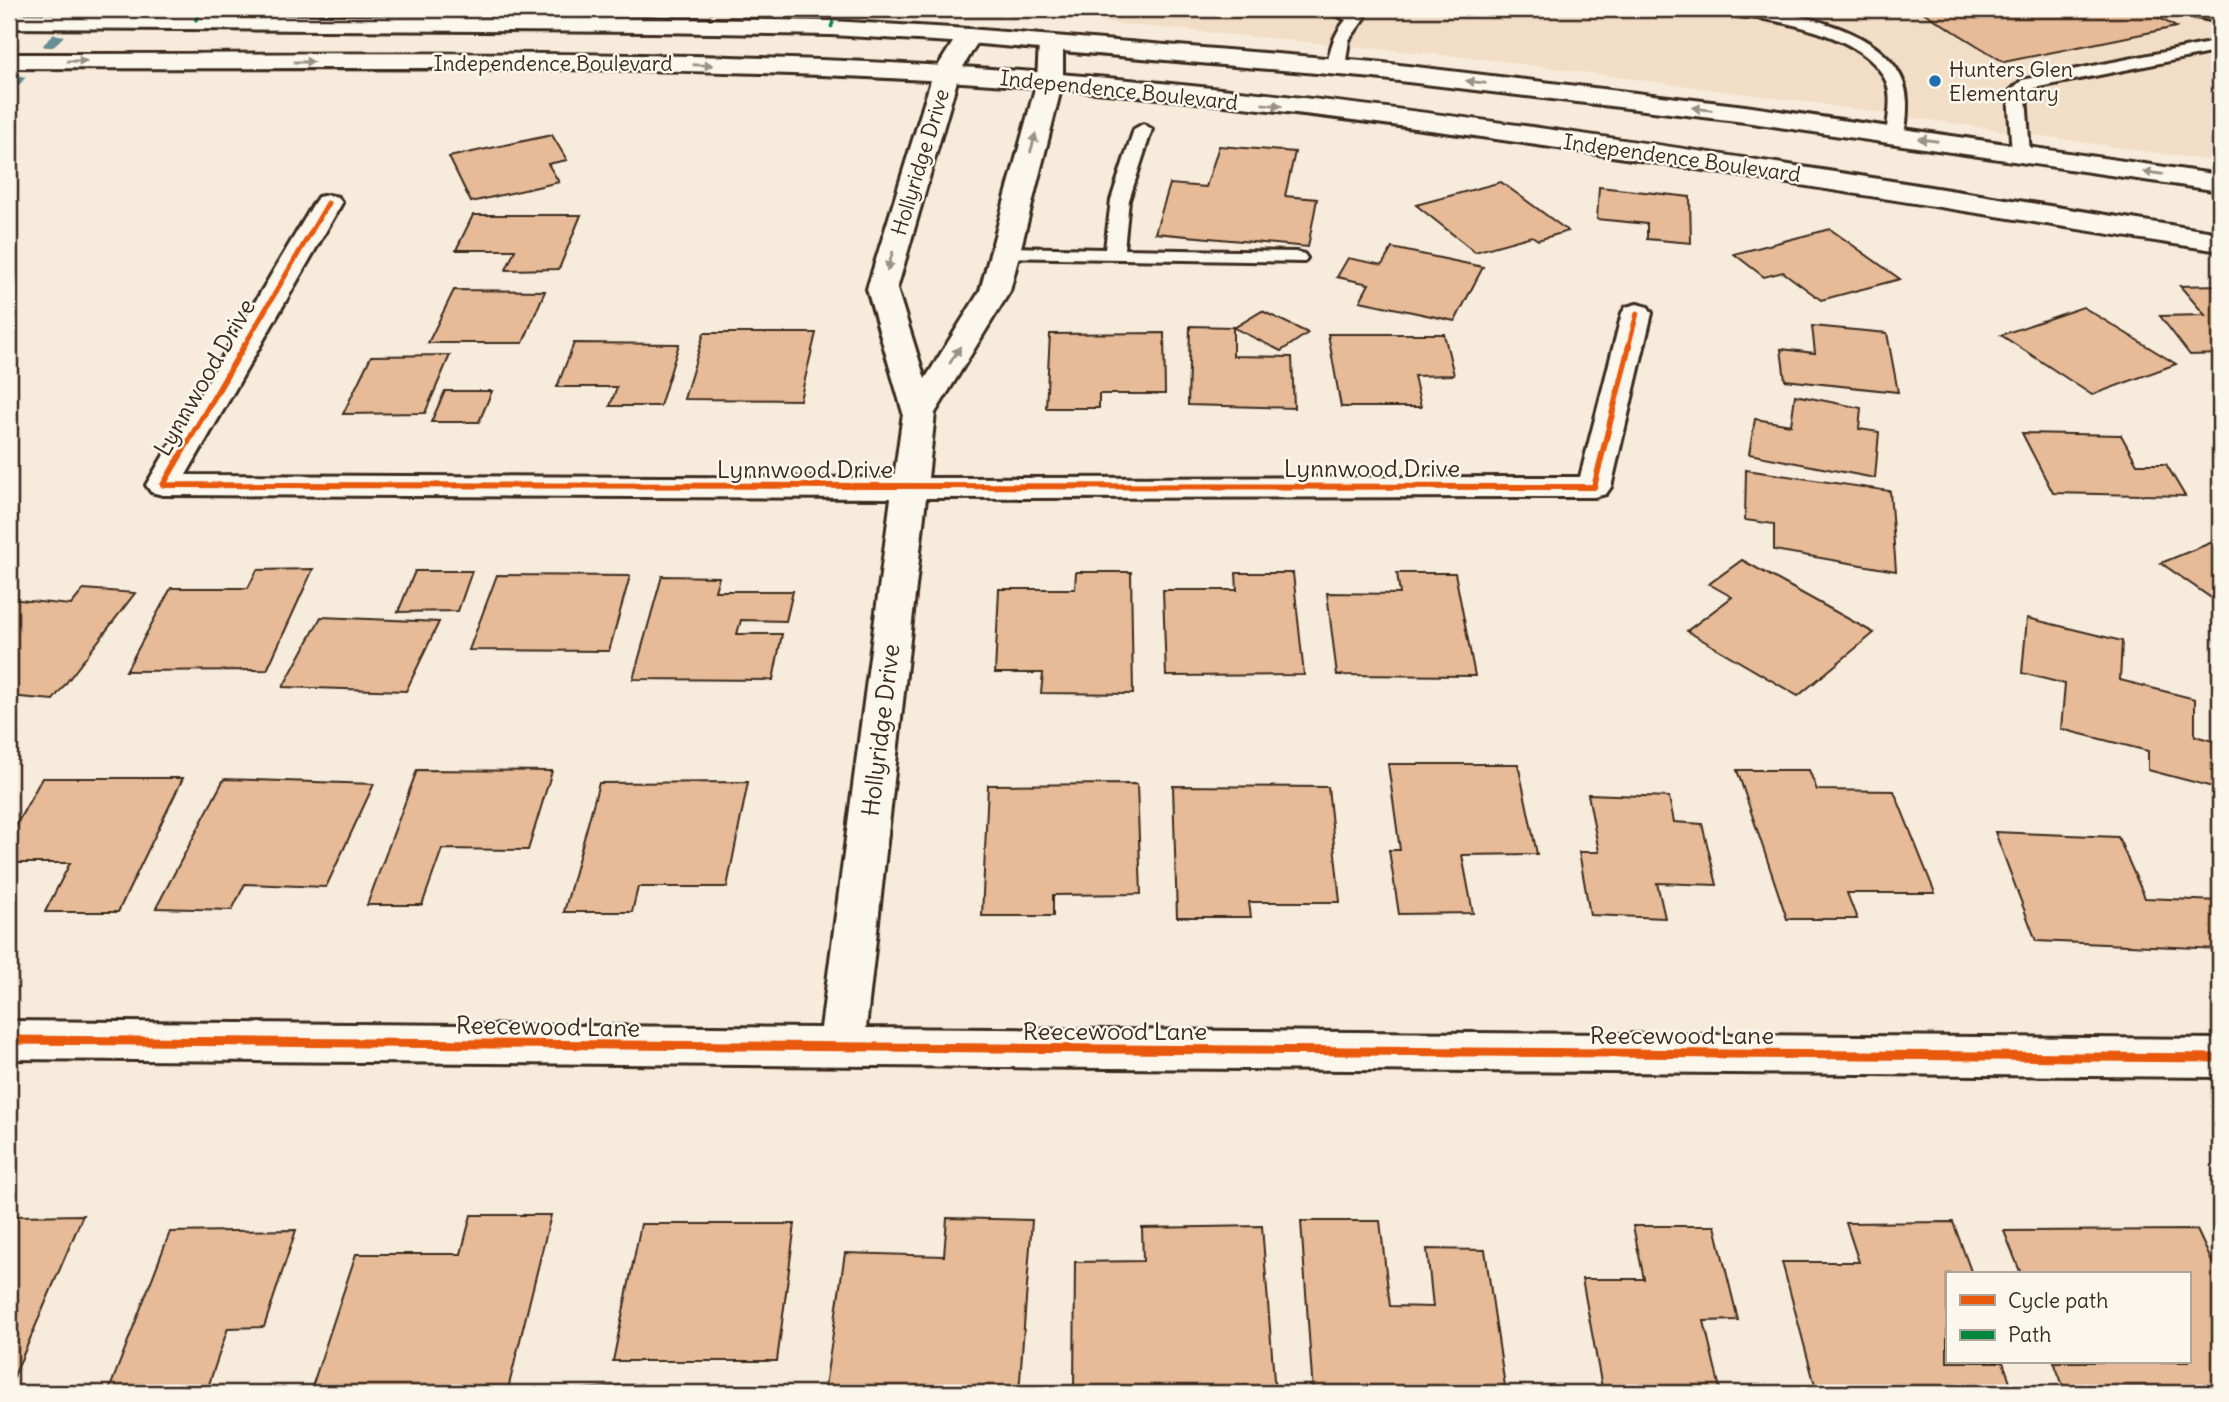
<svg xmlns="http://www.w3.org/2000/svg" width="2229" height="1402" font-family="Delius,sans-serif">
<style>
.built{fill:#f2ddc7}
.green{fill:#b7de9a;stroke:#79845c;stroke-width:2}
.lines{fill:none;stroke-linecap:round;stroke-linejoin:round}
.stream{fill:#668e93;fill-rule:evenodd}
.building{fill:#e7bb97;stroke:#3b2a1e;stroke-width:2}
.service-casing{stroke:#3b2a1e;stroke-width:6}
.minor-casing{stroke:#3b2a1e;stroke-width:6}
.secondary-casing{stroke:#3b2a1e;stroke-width:6}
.service{fill:#fbf7ec;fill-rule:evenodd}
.minor{fill:#fbf7ec;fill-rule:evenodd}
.secondary{fill:#fbf7ec;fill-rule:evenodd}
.quiet{stroke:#00873e;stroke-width:3.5;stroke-dasharray:7 3.5;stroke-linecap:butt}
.cycleway-far2-casing{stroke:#fbf7ec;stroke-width:9}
.cycleway-far1-casing{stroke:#fbf7ec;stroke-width:10}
.cycleway-casing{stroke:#fbf7ec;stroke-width:13}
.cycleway-far2{stroke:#e8590c;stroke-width:5}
.cycleway-far1{stroke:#e8590c;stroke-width:6}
.cycleway{stroke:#e8590c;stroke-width:9}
.oneway{fill:#9b9085}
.poi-dot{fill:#1f6fb2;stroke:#fbf7ec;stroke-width:2.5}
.labels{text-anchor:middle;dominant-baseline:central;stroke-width:5;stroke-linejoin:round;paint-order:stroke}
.far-street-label{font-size:21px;fill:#3b2a1e;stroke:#fbf7ec}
.far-poi-label{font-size:21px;fill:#3b2a1e;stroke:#fbf7ec;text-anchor:start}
.street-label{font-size:24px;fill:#3b2a1e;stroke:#fbf7ec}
</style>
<rect width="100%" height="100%" fill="#f7ebdb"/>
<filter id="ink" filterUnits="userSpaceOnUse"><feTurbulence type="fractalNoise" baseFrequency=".0143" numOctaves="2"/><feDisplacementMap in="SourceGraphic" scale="14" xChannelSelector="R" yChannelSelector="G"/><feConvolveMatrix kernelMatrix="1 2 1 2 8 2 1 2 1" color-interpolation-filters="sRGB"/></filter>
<g filter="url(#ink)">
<!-- built -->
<polygon class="built" points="1038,9 2220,9 2220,162 1814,103 1485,59 1037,16"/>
<!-- green -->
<polygon class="green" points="302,9 1038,9 1037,16"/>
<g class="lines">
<!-- stream -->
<g class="stream">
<polygon points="54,34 64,36 53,47 45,47 43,45"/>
<polygon points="16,75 26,77 13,92 9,93 9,83"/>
</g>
</g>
<!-- building -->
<g class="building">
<polygon points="1918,9 2143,9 2176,27 2004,62"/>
<polygon points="552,135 567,160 548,164 559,182 471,202 449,157"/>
<polygon points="1219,146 1295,152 1285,196 1317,199 1308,247 1155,233 1170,184 1206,187"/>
<polygon points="1501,182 1568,231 1538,240 1532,236 1475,252 1416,205"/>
<polygon points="1599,187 1690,197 1691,243 1647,239 1647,224 1597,219"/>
<polygon points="473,215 581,215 559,269 506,270 515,250 456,250"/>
<polygon points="1830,229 1900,279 1821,300 1783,272 1764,277 1734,254"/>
<polygon points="1392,248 1483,267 1455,321 1360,301 1369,284 1337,277 1348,258 1382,265"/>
<polygon points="2220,285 2220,354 2190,355 2160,316 2205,315 2180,286"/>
<polygon points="454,290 545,291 523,343 428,343"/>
<polygon points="2083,307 2176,364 2092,395 2001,335"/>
<polygon points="1262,311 1308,333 1281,351 1234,328"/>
<polygon points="1190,326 1233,327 1233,356 1292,357 1294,408 1188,405"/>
<polygon points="1812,326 1887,333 1898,392 1785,380 1781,349 1815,353"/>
<polygon points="704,333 816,333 800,400 684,399"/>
<polygon points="1164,333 1165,394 1099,394 1099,408 1046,408 1050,334"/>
<polygon points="1328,334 1444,334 1454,375 1414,376 1421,407 1341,407"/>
<polygon points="574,343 679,344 660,406 610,406 617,387 557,387"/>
<polygon points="450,355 425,413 343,414 371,356"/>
<polygon points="445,391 492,391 479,422 431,422"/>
<polygon points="1795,395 1861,408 1859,429 1879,432 1875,478 1749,454 1755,419 1791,425"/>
<polygon points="2022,433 2121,435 2137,464 2166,464 2185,496 2053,493"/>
<polygon points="1746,470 1890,491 1896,571 1774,550 1774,524 1745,520"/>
<polygon points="2220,539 2220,604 2161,563"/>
<polygon points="1742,560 1874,633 1798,696 1687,631 1732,597 1709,584"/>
<polygon points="313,569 267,670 126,671 171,588 248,588 257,570"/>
<polygon points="415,571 472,571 458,611 398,612"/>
<polygon points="1076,572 1131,572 1133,694 1041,693 1043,673 995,673 999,589 1075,589"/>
<polygon points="1236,573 1293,573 1304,675 1166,676 1163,590 1237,590"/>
<polygon points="1397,573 1455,573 1475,676 1337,675 1327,593 1400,594"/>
<polygon points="497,575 630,576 609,651 469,650"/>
<polygon points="662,576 719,577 715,591 793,591 786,621 741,620 737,634 782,634 773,680 633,679"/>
<polygon points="84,589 135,593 53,700 9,696 9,636 13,630 9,629 9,599 71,605"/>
<polygon points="321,617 439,622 406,691 283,687"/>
<polygon points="2027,618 2122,641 2120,680 2195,699 2195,736 2220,743 2220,789 2148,770 2148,751 2061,729 2065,684 2022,673"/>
<polygon points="1388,764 1518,764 1537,854 1462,855 1473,913 1399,914 1389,850 1400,850"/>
<polygon points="417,770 552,771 528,850 442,849 422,905 367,905"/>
<polygon points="1737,770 1809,770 1817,790 1894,791 1935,893 1847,893 1857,919 1787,919"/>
<polygon points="42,778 183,778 118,912 45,912 70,863 9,863 9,838"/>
<polygon points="224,779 374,784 326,887 245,884 232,910 156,908"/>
<polygon points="748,782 727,887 638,887 632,912 564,912 599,783"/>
<polygon points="1137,784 1141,894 1053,895 1053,916 982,916 988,785"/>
<polygon points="1173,786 1328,787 1340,902 1249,902 1251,917 1177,917"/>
<polygon points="1588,794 1669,797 1674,822 1702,824 1717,885 1657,883 1665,918 1590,915 1579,852 1599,852"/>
<polygon points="1995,832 2118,837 2145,898 2220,901 2220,949 2036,941"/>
<polygon points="83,1215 9,1388 9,1229 15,1216"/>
<polygon points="471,1215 551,1215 507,1393 310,1393 356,1254 461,1254"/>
<polygon points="947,1218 1032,1220 1019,1393 824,1393 845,1253 944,1256"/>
<polygon points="1301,1221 1380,1221 1390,1306 1433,1307 1427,1249 1485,1250 1506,1393 1313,1393"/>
<polygon points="1953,1222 1972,1274 1947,1274 1947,1362 2003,1362 2014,1393 1817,1393 1782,1262 1859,1262 1846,1223"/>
<polygon points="641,1224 795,1224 777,1361 613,1361"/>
<polygon points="1262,1226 1275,1393 1074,1393 1075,1262 1143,1261 1142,1228"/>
<polygon points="1633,1226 1715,1226 1738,1320 1704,1321 1721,1393 1603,1393 1582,1279 1644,1279"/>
<polygon points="296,1230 264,1327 228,1328 206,1393 108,1393 170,1232"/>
<polygon points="2197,1230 2220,1279 2220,1386 2064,1388 2054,1362 2189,1362 2189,1274 2021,1274 2004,1231"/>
<polygon points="642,1384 641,1393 558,1393 559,1391"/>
</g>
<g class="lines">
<defs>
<g id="service">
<path d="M1325,9h22l18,9 -16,22 -4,27 -9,5 -9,-5c3,-19 7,-33 19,-47z"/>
<path d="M1723,9c56,-3 183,19 184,93 0,11 0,27 -6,37l-6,1 -9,-5c2,-17 7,-38 0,-54 -16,-39 -84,-56 -122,-62 -12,-2 -33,-1 -41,-10z"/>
<polygon points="2169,9 2202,9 2220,12 2220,22 2171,12"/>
<polygon points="2220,41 2220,51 2034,88 2026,95 2030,155 2021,160 2012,155 2008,93 2022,80"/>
<polygon points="1143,124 1152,129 1129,200 1124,249 1297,252 1304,254 1307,258 1304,262 997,257 994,253 997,249 1004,247 1105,249 1111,200 1134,129"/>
</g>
<polygon id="minor" points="969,29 978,31 981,36 959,74 897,289 925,379 980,291 1037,81 1039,43 1042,38 1051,36 1060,38 1063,43 1063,81 1010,291 935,413 928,478 1580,477 1622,313 1626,307 1637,304 1648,307 1652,313 1611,487 1606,494 1594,497 926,498 866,1028 2220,1039 2220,1077 9,1059 9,1021 821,1028 891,498 163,495 151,492 146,485 314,203 318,197 328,195 338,197 342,203 186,475 894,478 903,413 867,289 933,74 960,31"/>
<g id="secondary">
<polygon points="9,14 651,18 831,21 969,29 1374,62 1745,106 2220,175 2220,191 1745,122 1374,78 969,43 831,35 651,32 9,28"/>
<path d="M9,54c346,1 693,-8 1038,19 394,31 784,99 1173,160v18c-390,-59 -779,-131 -1172,-163 -346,-27 -693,-18 -1039,-20z"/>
</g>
</defs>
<!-- service casing -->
<use href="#service" class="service-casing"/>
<!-- minor casing -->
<use href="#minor" class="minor-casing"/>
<!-- secondary casing -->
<use href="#secondary" class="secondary-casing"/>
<!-- service -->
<use href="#service" class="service"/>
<!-- minor -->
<use href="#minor" class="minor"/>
<!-- secondary -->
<use href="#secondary" class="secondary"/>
<!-- quiet -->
<g class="quiet">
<polyline points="195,21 203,9"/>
<polyline points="831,28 837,9"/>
</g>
<defs>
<g id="cycleway-far2">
<polyline points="243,348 328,203"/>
<polyline points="1628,348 1637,313"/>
</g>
<polyline id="cycleway-far1" points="244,346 163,485 1594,487 1629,346"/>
<polyline id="cycleway" points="9,1040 2220,1058"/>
</defs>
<!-- cycleway-far2 casing -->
<use href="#cycleway-far2" class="cycleway-far2-casing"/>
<!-- cycleway-far1 casing -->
<use href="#cycleway-far1" class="cycleway-far1-casing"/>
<!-- cycleway casing -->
<use href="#cycleway" class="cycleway-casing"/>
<!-- cycleway-far2 -->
<use href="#cycleway-far2" class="cycleway-far2"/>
<!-- cycleway-far1 -->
<use href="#cycleway-far1" class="cycleway-far1"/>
<!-- cycleway -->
<use href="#cycleway" class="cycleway"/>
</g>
<!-- one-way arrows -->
<defs><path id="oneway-solid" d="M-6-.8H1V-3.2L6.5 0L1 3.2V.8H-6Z" transform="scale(1.75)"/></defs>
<g class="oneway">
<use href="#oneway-solid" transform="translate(77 61)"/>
<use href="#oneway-solid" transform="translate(304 62)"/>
<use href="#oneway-solid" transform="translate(703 65) rotate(1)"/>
<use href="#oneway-solid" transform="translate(1476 82) rotate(-173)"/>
<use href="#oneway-solid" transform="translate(1272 105) rotate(6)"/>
<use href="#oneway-solid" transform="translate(1702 109) rotate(-173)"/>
<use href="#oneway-solid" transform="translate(1928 140) rotate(-172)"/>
<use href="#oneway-solid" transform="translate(1033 143) rotate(-75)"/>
<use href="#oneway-solid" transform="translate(2153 173) rotate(-172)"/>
<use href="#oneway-solid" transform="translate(890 261) rotate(107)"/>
<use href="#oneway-solid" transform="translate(955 355) rotate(-58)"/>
</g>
</g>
<!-- markers -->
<circle class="poi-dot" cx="1935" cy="81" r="7"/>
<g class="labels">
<!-- far-street labels -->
<g class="far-street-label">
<text x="553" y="63">Independence Boulevard</text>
<text transform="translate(1119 90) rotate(6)">Independence Boulevard</text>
<text transform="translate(1682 158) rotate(8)">Independence Boulevard</text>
<text transform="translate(920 162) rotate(-73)">Hollyridge Drive</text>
</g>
<!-- far-poi labels -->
<g class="far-poi-label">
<text x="1949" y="69">Hunters Glen<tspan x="1949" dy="24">Elementary</tspan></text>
</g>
<!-- street labels -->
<g class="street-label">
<text transform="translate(204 377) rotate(-60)">Lynnwood Drive</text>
<text x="1372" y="468">Lynnwood Drive</text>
<text x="805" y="469">Lynnwood Drive</text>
<text transform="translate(880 730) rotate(-83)">Hollyridge Drive</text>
<text transform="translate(548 1026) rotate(1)">Reecewood Lane</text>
<text x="1115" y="1031">Reecewood Lane</text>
<text x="1682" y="1035">Reecewood Lane</text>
</g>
</g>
<!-- margin -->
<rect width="2229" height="1402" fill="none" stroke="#fbf7ec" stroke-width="35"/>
<rect x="18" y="18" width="2194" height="1367" fill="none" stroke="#3b2a1e" stroke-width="2.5" filter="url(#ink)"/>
<!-- legend -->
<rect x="1946" y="1272" width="245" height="91" fill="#fbf7ec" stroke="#aea59a" stroke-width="2"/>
<rect x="1960" y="1295" width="35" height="10" fill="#e8590c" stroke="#aea59a" stroke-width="2"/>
<text x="2008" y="1308" font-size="21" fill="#3b2a1e">Cycle path</text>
<rect x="1960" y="1330" width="35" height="10" fill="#00873e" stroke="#aea59a" stroke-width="2"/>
<text x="2008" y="1342" font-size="21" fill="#3b2a1e">Path</text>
</svg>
